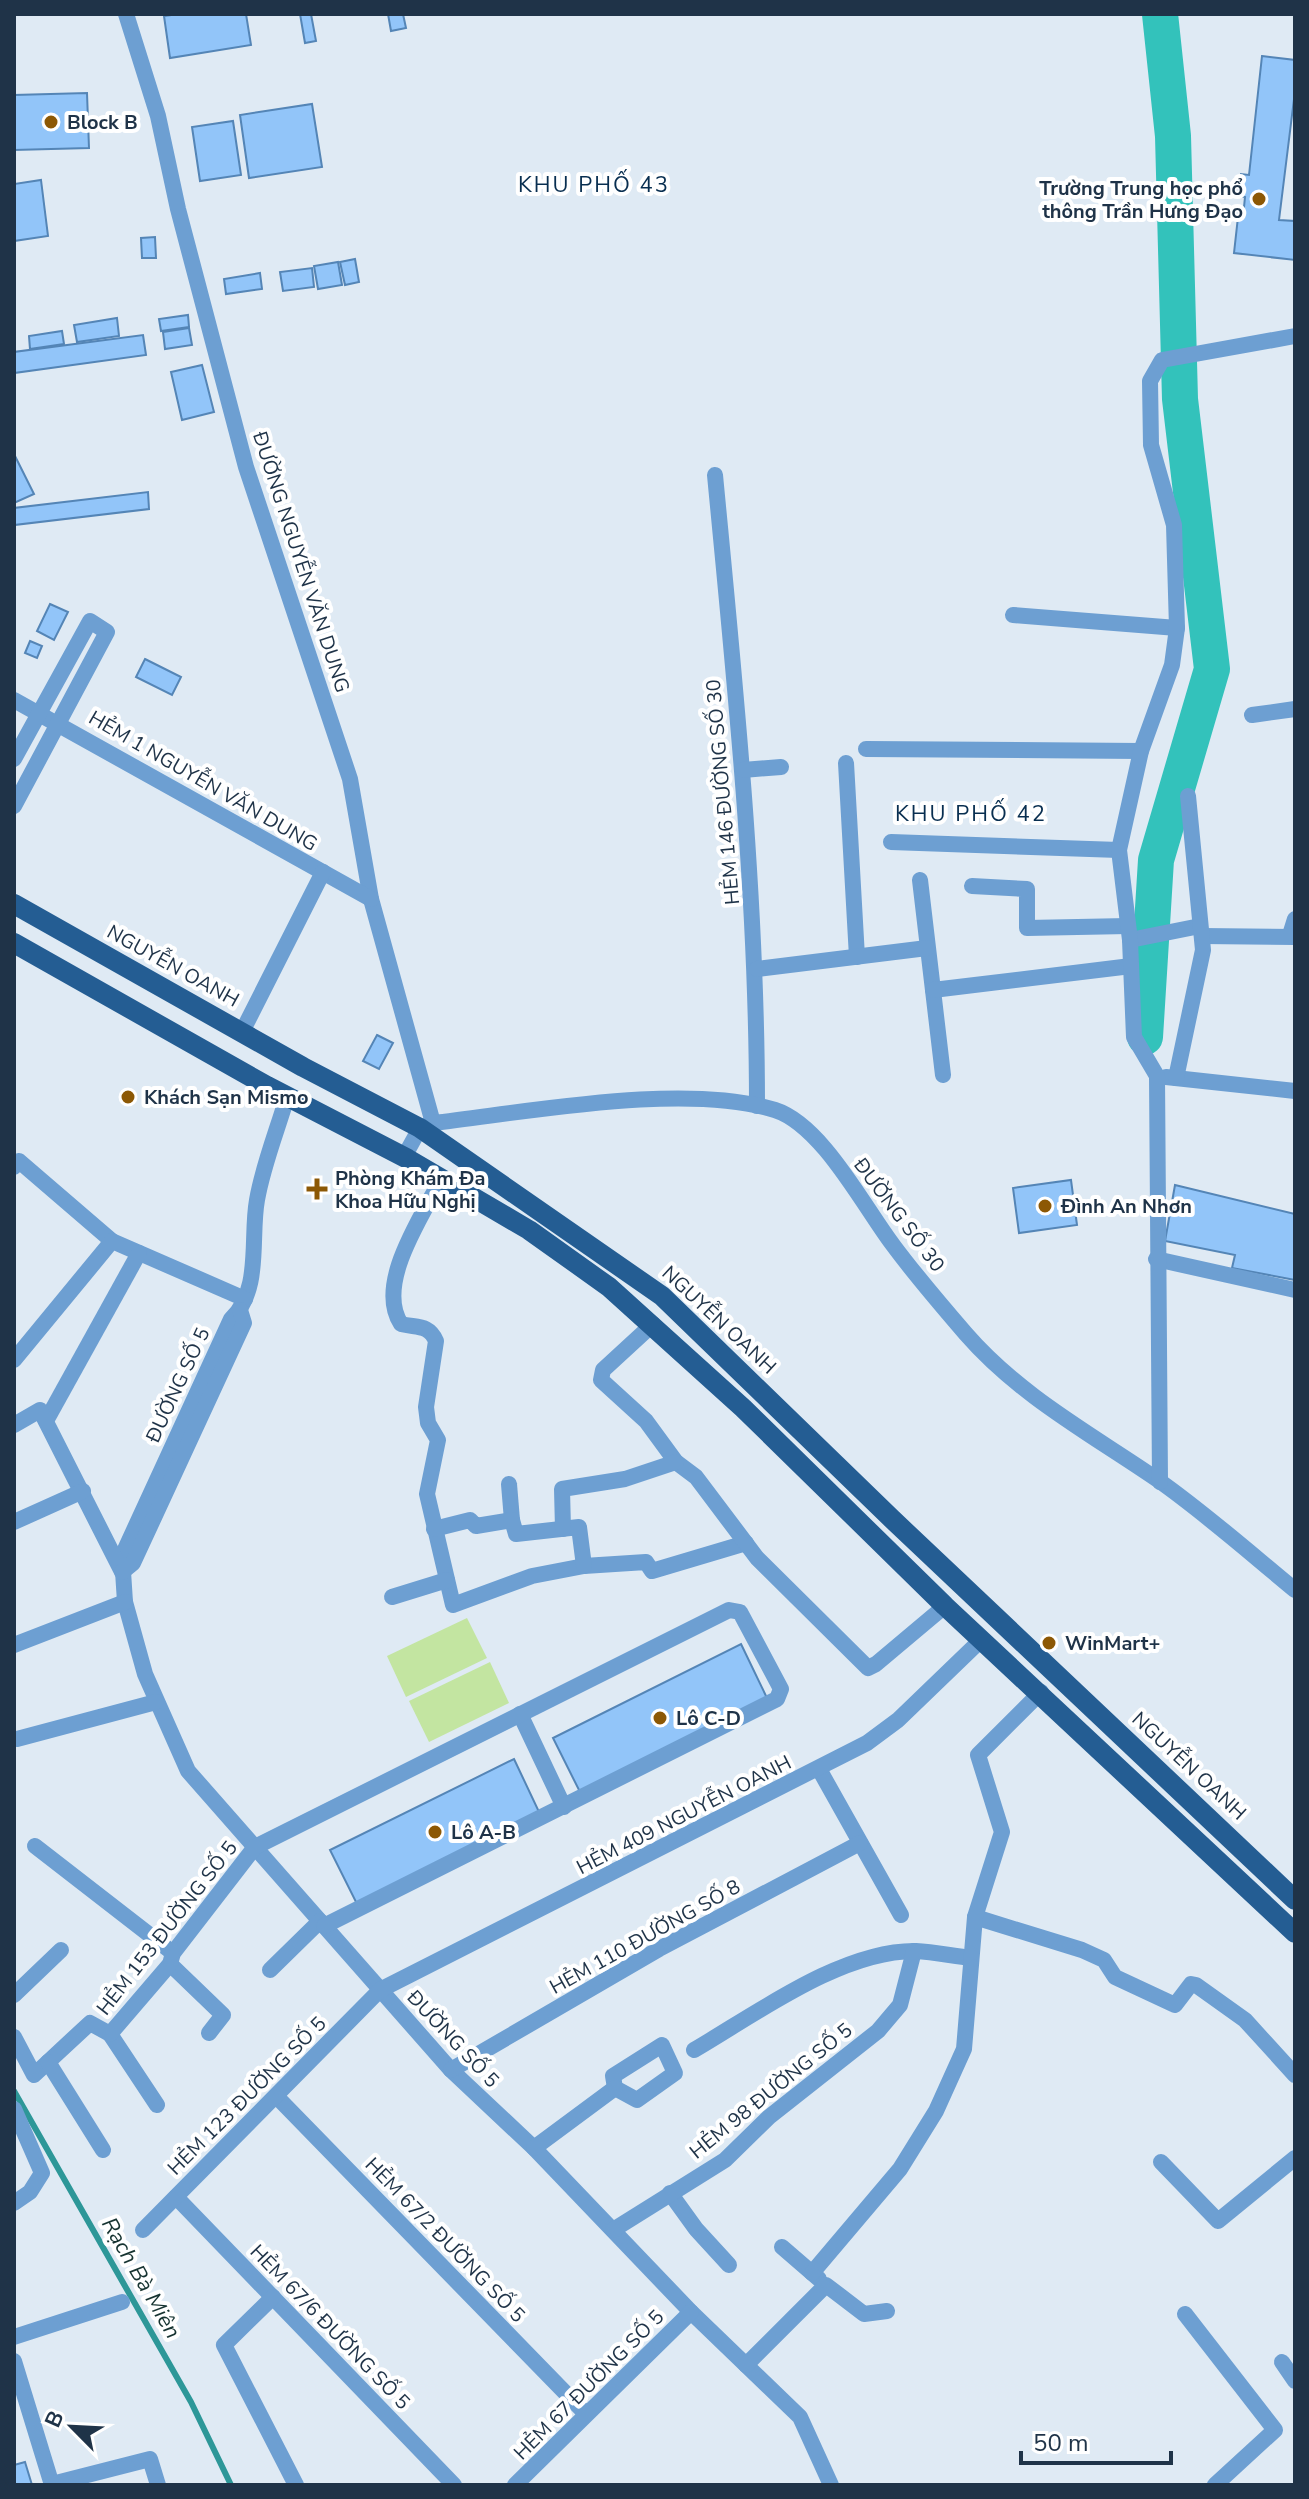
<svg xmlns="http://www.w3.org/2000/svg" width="1309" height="2499" font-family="'Nunito Sans',sans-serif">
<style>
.green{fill:#c3e5a1}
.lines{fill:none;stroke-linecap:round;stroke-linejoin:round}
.stream{stroke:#2d9798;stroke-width:6}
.river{stroke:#33c2bb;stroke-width:36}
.building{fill:#92c5f9;stroke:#5485b6;stroke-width:2}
.minor{stroke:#6d9fd2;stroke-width:16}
.primary{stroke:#245d93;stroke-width:20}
.poi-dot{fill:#8c5805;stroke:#fff;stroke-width:3}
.labels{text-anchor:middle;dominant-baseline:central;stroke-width:8;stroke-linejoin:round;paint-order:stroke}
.poi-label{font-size:20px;font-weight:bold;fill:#1f3348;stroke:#fff;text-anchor:start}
.street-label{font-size:20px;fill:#1f3348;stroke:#fff}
.neighbourhood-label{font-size:22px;letter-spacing:2px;fill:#082e50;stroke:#fff}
.water-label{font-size:22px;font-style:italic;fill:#163331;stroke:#fff}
</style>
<rect width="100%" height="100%" fill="#dfeaf4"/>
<!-- green -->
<g class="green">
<polygon points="467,1618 487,1658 406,1697 387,1656"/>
<polygon points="490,1662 509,1703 429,1742 409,1701"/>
</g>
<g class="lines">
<!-- stream -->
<polyline class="stream" points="14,2091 191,2402 231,2485"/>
<!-- river -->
<polyline class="river" points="1145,1037 1156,860 1212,669 1180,399 1173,136 1160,14"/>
</g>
<!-- building -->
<g class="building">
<polygon points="179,14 246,14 251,45 170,58 164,16"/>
<polygon points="300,14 311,14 316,41 305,43"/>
<polygon points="388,14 403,14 406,28 391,31"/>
<polygon points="1262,56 1295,60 1295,91 1279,220 1295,221 1295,260 1234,253 1238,217 1243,217 1245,197 1239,196 1241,174 1249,175"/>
<polygon points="87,93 89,148 14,150 14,95"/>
<polygon points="312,104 322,167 249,178 240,115"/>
<polygon points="233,121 241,175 200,181 192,127"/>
<polygon points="41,180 48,236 14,241 14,184"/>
<polygon points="155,237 156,258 142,258 141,238"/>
<polygon points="355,259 359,282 345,285 340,262"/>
<polygon points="338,262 342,285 318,289 314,266"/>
<polygon points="312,268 314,287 283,291 280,272"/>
<polygon points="260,273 262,289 226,294 224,279"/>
<polygon points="188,315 189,327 161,331 159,319"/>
<polygon points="117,318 119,336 77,342 74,325"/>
<polygon points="189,328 192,345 165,349 163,332"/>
<polygon points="62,331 64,344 30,349 29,336"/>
<polygon points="143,335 146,355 14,373 14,352"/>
<polygon points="202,365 214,412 182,420 171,372"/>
<polygon points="14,454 34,494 14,503"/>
<polygon points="148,492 149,509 14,525 14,508"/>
<polygon points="50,604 68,612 54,640 37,631"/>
<polygon points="30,641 42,646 37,658 25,653"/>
<polygon points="145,659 181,677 172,695 136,677"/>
<polygon points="377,1035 393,1043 379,1069 363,1061"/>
<polygon points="1071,1180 1077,1225 1019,1233 1013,1188"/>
<polygon points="1175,1185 1295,1214 1295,1280 1232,1268 1235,1255 1165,1241"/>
<polygon points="741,1644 767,1698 580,1792 553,1738"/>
<polygon points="514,1759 540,1814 357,1904 330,1850"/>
<polygon points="25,2462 32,2485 14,2485 14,2465"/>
</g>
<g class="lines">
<!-- minor -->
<g class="minor">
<polyline points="126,14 158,116 178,209 246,467 350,779 371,899 433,1123"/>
<path d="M715,475c20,210 42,419 42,631"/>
<polyline points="1013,615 1177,628"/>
<polyline points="14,700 371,899"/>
<polyline points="1252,715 1295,709"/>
<polyline points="866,749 1141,751"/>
<polyline points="14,759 90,621 107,632 14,806"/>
<polyline points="846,763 857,957"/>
<polyline points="743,770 781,767"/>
<polyline points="891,842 1119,850"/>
<polyline points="920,880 943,1075"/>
<polyline points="972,886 1027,889 1027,928 1128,926"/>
<polyline points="1290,935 1295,919"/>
<polyline points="1202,936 1295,937"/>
<polyline points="1130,940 1200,926"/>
<polyline points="757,969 927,948"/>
<polyline points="933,990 1131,966"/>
<polyline points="242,1032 323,872"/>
<polyline points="1166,1077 1295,1091"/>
<polyline points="1176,1078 1203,950 1188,796"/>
<path d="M287,1097c-10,34 -24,68 -30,103 -7,38 5,90 -26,119l-109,237 3,46 20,72 43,97 263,299 83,78 157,164 109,105 31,68"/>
<path d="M404,1157l16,-29 13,-5c96,-11 252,-41 342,-13 47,15 89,97 118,135 23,31 48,60 73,89 54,62 125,100 192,146 47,33 92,73 137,110"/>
<polyline points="14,1167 19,1161 112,1241"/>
<path d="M441,1179c-19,38 -66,105 -40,145 16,4 28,0 35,17l-10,66 2,16 10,17 -11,54 26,111 79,-29 52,-10 62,-4 6,9 94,-28"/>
<polyline points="1156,1259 1295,1290"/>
<polyline points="653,1324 603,1370 601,1380 646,1421 676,1462 696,1477 757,1558 868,1668 876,1664 945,1606"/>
<polyline points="14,1360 112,1241 245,1299"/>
<polyline points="46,1421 139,1253"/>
<polyline points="14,1425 40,1410 121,1570"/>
<polyline points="1160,1482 1157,1076 1134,1037 1130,940 1119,850 1141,751 1172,665 1177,628 1174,525 1151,445 1150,381 1162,360 1295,336"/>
<polyline points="509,1484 512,1520"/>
<polyline points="14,1522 83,1491"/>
<polyline points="434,1529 470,1520 476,1526 512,1520 516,1534 579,1527 584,1566"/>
<polyline points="563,1529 562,1489 625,1479 676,1462"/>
<polyline points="122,1572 133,1563 244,1323 240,1310"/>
<polyline points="392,1597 447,1580"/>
<polyline points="14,1645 125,1602"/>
<polyline points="520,1714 564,1807"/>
<polyline points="17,1739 156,1702"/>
<polyline points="819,1769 901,1915"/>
<polyline points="35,1846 173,1953"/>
<polyline points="975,1917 1082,1950 1104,1960 1115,1977 1175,2005 1191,1984 1196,1985 1245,2020 1295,2075"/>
<polyline points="170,1964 223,2015 209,2033"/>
<polyline points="270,1970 320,1921"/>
<polyline points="14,1995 61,1950"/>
<polyline points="110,2034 157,2105"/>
<polyline points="14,2037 34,2075 90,2023 110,2034 170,1964 173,1953 255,1847 729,1610 740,1612 781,1689 777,1699 324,1926"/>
<polygon points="662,2045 675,2073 637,2100 615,2088 613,2076"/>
<path d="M694,2050c62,-36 148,-100 222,-99 18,1 37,5 55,7"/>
<polyline points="48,2062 103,2150"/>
<polyline points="451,2070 659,1949 860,1843"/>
<polyline points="276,2096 585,2413"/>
<polyline points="14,2109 42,2173 30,2192 14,2203"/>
<polyline points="534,2148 615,2088"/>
<polyline points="1161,2162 1218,2221 1295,2158"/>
<polyline points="670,2193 696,2229 729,2265"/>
<polyline points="176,2197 454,2485"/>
<polyline points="143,2230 380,1990 867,1743 898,1720 981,1640"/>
<polyline points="613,2230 725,2160 769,2117 878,2031 900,2005 914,1951"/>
<polyline points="782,2247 819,2279"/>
<polyline points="812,2273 900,2169 936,2111 964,2049 975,1917 1002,1832 978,1755 1041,1692"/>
<polyline points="273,2297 224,2345 296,2485"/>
<polyline points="1185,2314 1275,2430 1215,2485"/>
<polyline points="14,2337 122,2302"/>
<polyline points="14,2361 52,2485"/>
<polyline points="1282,2362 1295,2381"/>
<polyline points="746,2365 826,2285 864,2314 887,2311"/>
<polyline points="52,2484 150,2459 158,2485"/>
<polyline points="515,2485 691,2312"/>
</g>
<!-- primary -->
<g class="primary">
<polyline points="14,904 303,1067 420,1128 662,1296 892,1519 1295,1900"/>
<polyline points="14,943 267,1086 408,1159 529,1230 609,1287 743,1408 945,1606 1295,1933"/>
</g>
</g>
<!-- markers -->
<g class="poi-dot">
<circle cx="51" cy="122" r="8"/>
<circle cx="1259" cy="199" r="8"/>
<circle cx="128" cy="1097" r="8"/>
<path d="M313 1177h8v8h8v8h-8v8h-8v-8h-8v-8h8z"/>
<circle cx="1045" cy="1206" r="8"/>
<circle cx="1049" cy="1643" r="8"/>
<circle cx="660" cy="1718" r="8"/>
<circle cx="435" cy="1832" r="8"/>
</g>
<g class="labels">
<!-- poi labels -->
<g class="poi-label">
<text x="67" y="122">Block B</text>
<text x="1243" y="188" text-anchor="end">Trường Trung học phổ<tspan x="1243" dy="23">thông Trần Hưng Đạo</tspan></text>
<text x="144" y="1097">Khách Sạn Mismo</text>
<text x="335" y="1178">Phòng Khám Đa<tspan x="335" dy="23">Khoa Hữu Nghị</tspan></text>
<text x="1061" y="1206">Đình An Nhơn</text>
<text x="1065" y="1643">WinMart+</text>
<text x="676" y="1718">Lô C-D</text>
<text x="451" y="1832">Lô A-B</text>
</g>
<!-- street labels -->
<g class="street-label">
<text transform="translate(301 562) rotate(72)">ĐƯỜNG NGUYỄN VĂN DUNG</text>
<text transform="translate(203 781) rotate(30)">HẺM 1 NGUYỄN VĂN DUNG</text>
<text transform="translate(723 792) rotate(-95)">HẺM 146 ĐƯỜNG SỐ 30</text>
<text transform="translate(173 966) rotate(29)">NGUYỄN OANH</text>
<text transform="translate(899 1215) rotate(53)">ĐƯỜNG SỐ 30</text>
<text transform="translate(719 1320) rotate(43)">NGUYỄN OANH</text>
<text transform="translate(178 1385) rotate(-65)">ĐƯỜNG SỐ 5</text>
<text transform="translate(1189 1766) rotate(43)">NGUYỄN OANH</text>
<text transform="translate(684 1815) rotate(-27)">HẺM 409 NGUYỄN OANH</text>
<text transform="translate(167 1928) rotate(-52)">HẺM 153 ĐƯỜNG SỐ 5</text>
<text transform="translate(645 1937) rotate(-29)">HẺM 110 ĐƯỜNG SỐ 8</text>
<text transform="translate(453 2039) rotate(47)">ĐƯỜNG SỐ 5</text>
<text transform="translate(771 2091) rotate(-39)">HẺM 98 ĐƯỜNG SỐ 5</text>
<text transform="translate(247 2096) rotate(-45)">HẺM 123 ĐƯỜNG SỐ 5</text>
<text transform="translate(445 2240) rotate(46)">HẺM 67/2 ĐƯỜNG SỐ 5</text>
<text transform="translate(330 2327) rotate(46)">HẺM 67/6 ĐƯỜNG SỐ 5</text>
<text transform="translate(589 2385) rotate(-45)">HẺM 67 ĐƯỜNG SỐ 5</text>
</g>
<!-- neighbourhood labels -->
<g class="neighbourhood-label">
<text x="594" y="185">KHU PHỐ 43</text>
<text x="971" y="814">KHU PHỐ 42</text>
</g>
<!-- water labels -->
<g class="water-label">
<text transform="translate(141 2278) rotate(60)">Rạch Bà Miên</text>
</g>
</g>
<!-- border -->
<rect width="1309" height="2499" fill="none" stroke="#1f3348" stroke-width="32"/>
<!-- north arrow -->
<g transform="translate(72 2427) rotate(294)" stroke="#ffffff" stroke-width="6" paint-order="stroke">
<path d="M0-6L14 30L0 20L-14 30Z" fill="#1f3348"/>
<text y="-12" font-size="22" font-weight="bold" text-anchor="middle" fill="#1f3348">B</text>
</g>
<!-- scale -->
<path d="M1021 2451v12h150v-12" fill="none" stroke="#1f3348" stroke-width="4"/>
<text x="1033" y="2451" font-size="24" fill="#1f3348" stroke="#ffffff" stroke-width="6" paint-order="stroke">50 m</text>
</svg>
